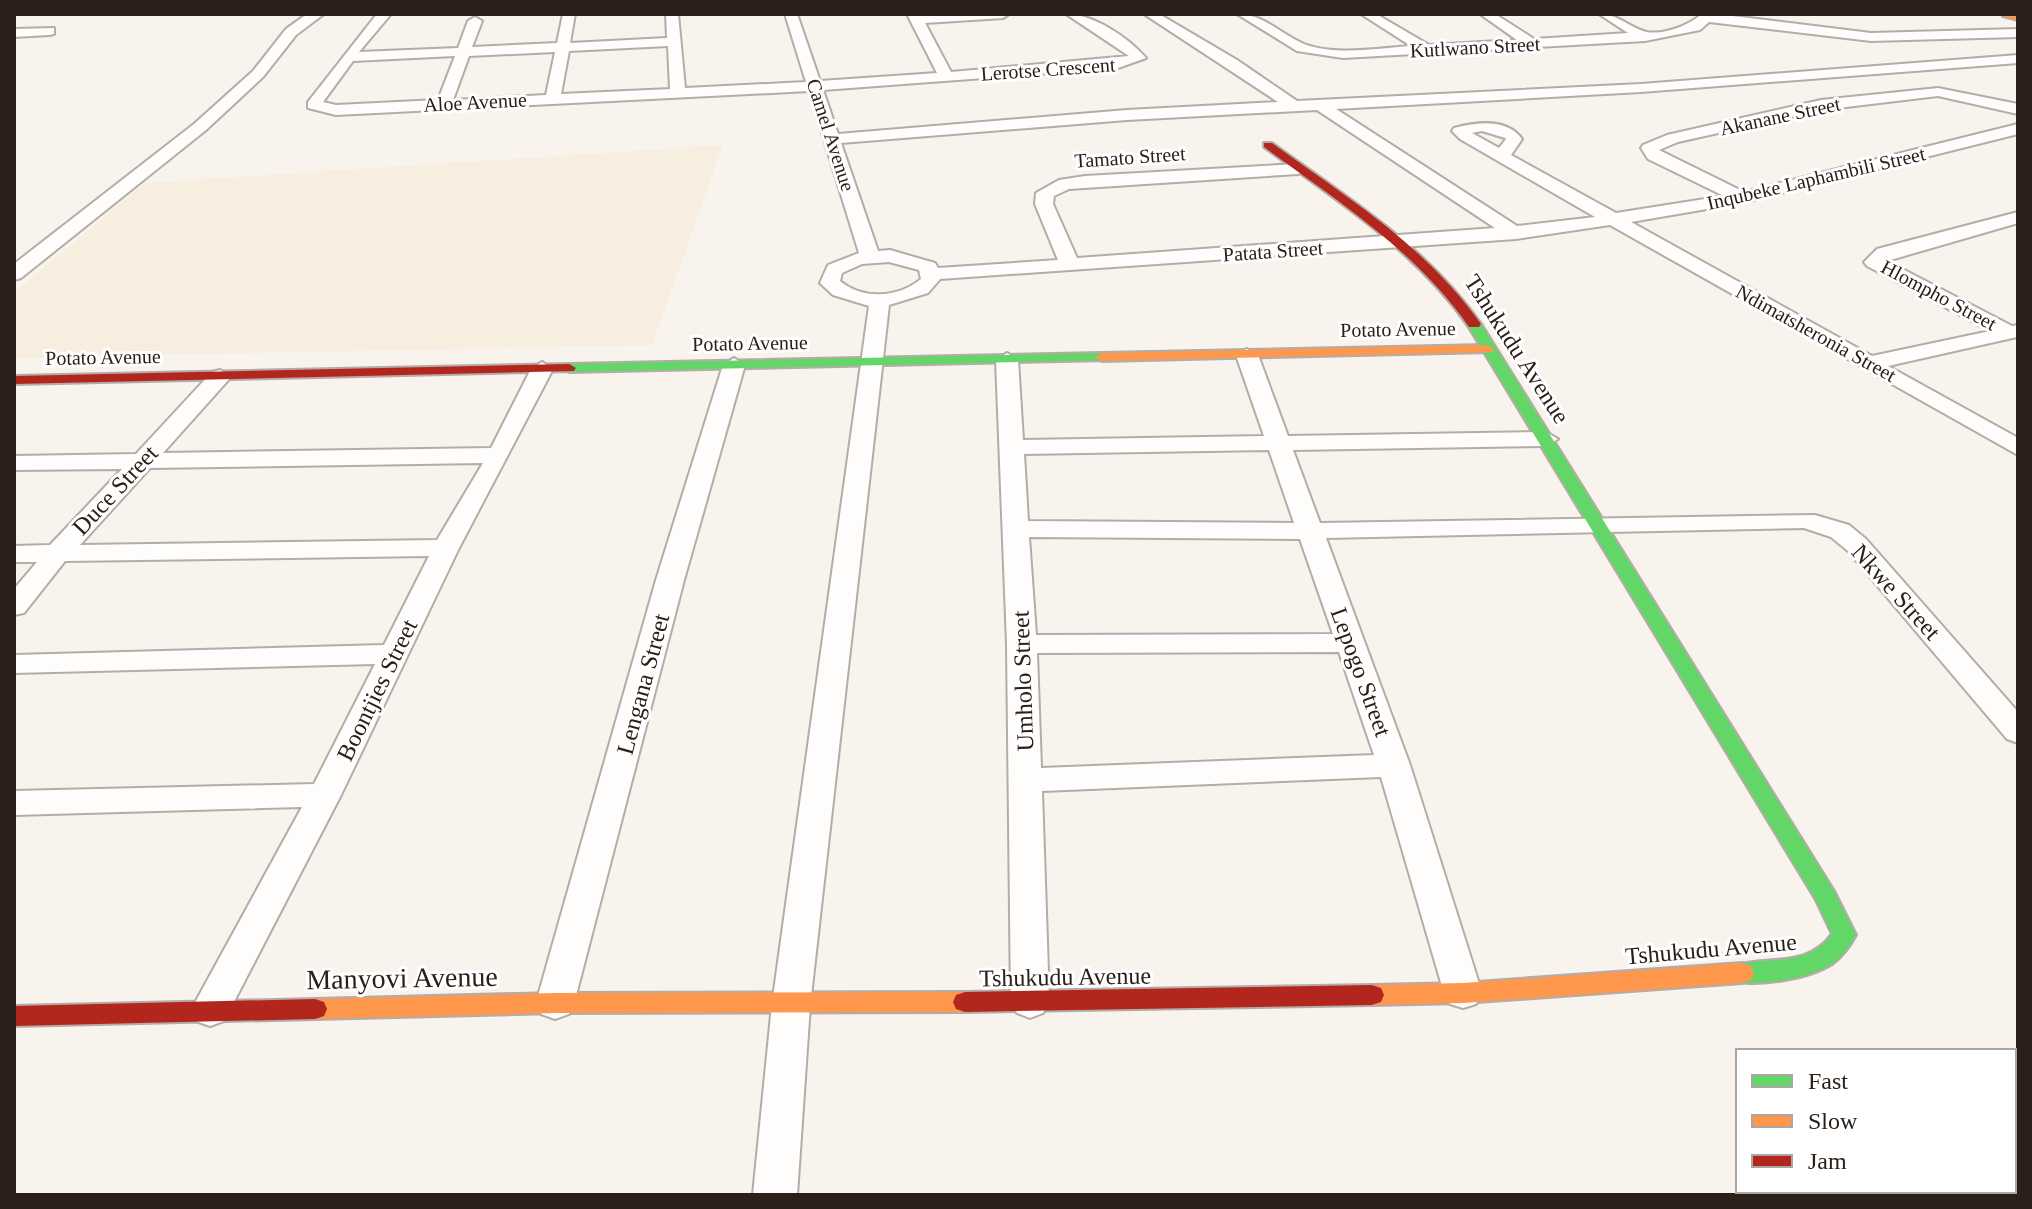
<svg xmlns="http://www.w3.org/2000/svg" width="2032" height="1209" font-family="Georgia,serif">
<style>
.education{fill:#f7eee0}
.lines{fill:none;stroke-linecap:round;stroke-linejoin:round}
.street-casing{stroke:#b4aca6;stroke-width:4}
.fast-casing{stroke:#b4aca6;stroke-width:4}
.slow-casing{stroke:#b4aca6;stroke-width:4}
.jam-casing{stroke:#b4aca6;stroke-width:4}
.street{fill:#fefdfc;fill-rule:evenodd}
.fast{fill:#63d668;fill-rule:evenodd}
.slow{fill:#ff974d;fill-rule:evenodd}
.jam{fill:#b3261e;fill-rule:evenodd}
.labels{text-anchor:middle;dominant-baseline:central;stroke-width:6;stroke-linejoin:round;paint-order:stroke}
.far-street-label{font-size:20px;fill:#2a2019;stroke:#fff}
.street-label{font-size:24px;fill:#2a2019;stroke:#fff}
.near-street-label{font-size:28px;fill:#2a2019;stroke:#fff}
</style>
<rect width="100%" height="100%" fill="#f9f3ee"/>
<!-- education -->
<polygon class="education" points="723,145 652,345 14,358 14,293 145,183"/>
<g class="lines">
<defs>
<g id="street">
<polygon points="307,14 324,14 296,35 263,77 206,130 21,278 14,280 14,264 194,124 253,71 286,29"/>
<path d="M377,14h14l-32,38 99,-4 10,-27 7,-4 7,4 -10,26 85,-4 6,-29h12l-5,29 97,-5 -1,-24h12l7,74 121,-6 -21,-68h12l23,67 117,-8 -30,-59h102l-6,4 -78,5 26,49 178,-16 -63,-42c27,0 62,23 80,44l-28,10 -295,22 15,44 289,-24 151,-8 -134,-88h15l78,46 60,41 344,-17 377,-29v8l-377,29 -305,17 181,117 78,-9 -135,-78 -8,-8 2,-3c22,-6 53,-10 68,11l-11,16 105,58 108,-17 -76,-37 -7,-11 2,-3 24,-10 154,-35 117,-12 80,16v10l-80,-18 -117,14 -143,32 -19,8 85,42 274,-68v10l-276,69 -111,19 241,134 118,-25 -123,-65 -3,-4 13,-13 141,-37v11l-131,38 125,65 6,-1 -1,12 -129,29 130,72v17l-408,-230 -94,14 -576,40 -12,14 -39,12 -79,700 -13,190h-44l19,-190 97,-699 -36,-11 -13,-12 8,-18 31,-12 -50,-162 -473,24 -28,-7v-6zM668,46l2,43 -109,5 8,-43zM555,52l-9,43 -93,5 16,-44zM455,56l-17,44 -102,5 -13,-3 30,-41zM1317,110l178,118 -418,30 -24,-54 1,-8 15,-7 229,-15 8,-5 -8,-5 -213,12 -26,4 -23,13 -1,11 23,56 -120,8 -3,-5 -45,-13 -12,1 -37,-108 286,-23zM1482,131l23,7 1,1 -7,9 -27,-15zM889,262l30,8 2,9c-23,19 -58,21 -81,2l2,-8 20,-9z"/>
<path d="M1237,14c27,0 43,20 67,30 32,12 74,4 107,2l-50,-32h15l53,31 88,-5 -37,-26h15l39,25 94,-6 -29,-19c20,0 30,14 48,18 18,3 42,-7 55,-18h14l155,19 147,-4v8l-147,4 -162,-19 -9,8 -55,11 -302,17 -46,-7z"/>
<polygon points="54,28 54,34 49,35 14,37 14,29"/>
<path d="M1247,349l11,6 30,81 258,-4 12,7 -12,7 -253,4 27,73 495,-8 34,10 17,14 152,173v31l-11,-4 -159,-188 -17,-14 -27,-9 -478,10 84,227 72,228 -6,11 -13,4 -13,-4 -6,-11 -63,-216 -339,14 7,211 -6,11 -13,5 -13,-5 -6,-11 -4,-358 -11,-284 11,-7 11,7 5,80 241,-4 -28,-81zM1269,450l25,73 -266,-2 -4,-67zM1029,537l271,2 33,95 -297,1zM1339,652l35,103 -333,13 -4,-115z"/>
<polygon points="734,358 745,365 684,580 574,1003 569,1014 555,1019 541,1014 536,1003 656,580 723,365"/>
<path d="M542,362l11,7 -94,179 -118,247 -117,226 -14,5 -14,-5 -5,-11 111,-203 -288,8v-24l300,-7 61,-120 -361,9v-18l370,-10 45,-89 -364,5 -41,52 -10,2v-26l23,-27h-23v-16l36,-1 72,-76 -108,1v-14l122,-2 76,-82 8,-2 11,7 -68,76 328,-5 40,-79zM483,463l-46,77 -357,5 70,-77z"/>
</g>
<g id="fast">
<path d="M1474,320l7,4 353,567 22,44c-6,11 -14,22 -24,29 -22,14 -74,24 -99,16l-3,-7 3,-7c35,-11 74,3 99,-32l-16,-34 -349,-576z"/>
<polygon points="1102,353 1109,357 1107,360 569,372 562,368 569,364"/>
</g>
<g id="slow">
<polygon points="2002,14 2018,14 2018,20 2003,16"/>
<polygon points="1487,345 1494,349 1492,352 1102,361 1095,357 1102,353"/>
<polygon points="1742,963 1751,966 1754,973 1751,980 1742,983 1463,1003 1372,1005 1363,1002 1360,995 1363,988 1372,985 1463,983"/>
<polygon points="965,992 974,995 977,1002 974,1009 965,1012 555,1013 315,1019 306,1016 303,1009 306,1002 315,999 555,993"/>
</g>
<g id="jam">
<path d="M1264,143h8c76,55 154,103 209,181l-2,3h-10c-54,-77 -130,-125 -205,-180z"/>
<polygon points="569,364 576,368 574,371 14,384 14,376"/>
<polygon points="1372,985 1381,988 1384,995 1381,1002 1372,1005 965,1012 956,1009 953,1002 956,995 965,992"/>
<polygon points="315,999 324,1002 327,1009 324,1016 315,1019 14,1026 14,1006"/>
</g>
</defs>
<!-- street casing -->
<use href="#street" class="street-casing"/>
<!-- fast casing -->
<use href="#fast" class="fast-casing"/>
<!-- slow casing -->
<use href="#slow" class="slow-casing"/>
<!-- jam casing -->
<use href="#jam" class="jam-casing"/>
<!-- street -->
<use href="#street" class="street"/>
<!-- fast -->
<use href="#fast" class="fast"/>
<!-- slow -->
<use href="#slow" class="slow"/>
<!-- jam -->
<use href="#jam" class="jam"/>
</g>
<g class="labels">
<!-- far-street labels -->
<g class="far-street-label">
<text transform="translate(1475 47) rotate(-3)">Kutlwano Street</text>
<text transform="translate(1048 69) rotate(-4)">Lerotse Crescent</text>
<text transform="translate(475 102) rotate(-3)">Aloe Avenue</text>
<text transform="translate(1780 116) rotate(-12)">Akanane Street</text>
<text transform="translate(831 135) rotate(72)">Camel Avenue</text>
<text transform="translate(1130 157) rotate(-4)">Tamato Street</text>
<text transform="translate(1816 178) rotate(-13)">Inqubeke Laphambili Street</text>
<text transform="translate(1273 251) rotate(-4)">Patata Street</text>
<text transform="translate(1939 295) rotate(28)">Hlompho Street</text>
<text transform="translate(1398 329) rotate(-1)">Potato Avenue</text>
<text transform="translate(1816 333) rotate(29)">Ndimatsheronia Street</text>
<text transform="translate(750 343) rotate(-1)">Potato Avenue</text>
<text transform="translate(103 357) rotate(-1)">Potato Avenue</text>
</g>
<!-- street labels -->
<g class="street-label">
<text transform="translate(1517 349) rotate(57)">Tshukudu Avenue</text>
<text transform="translate(115 490) rotate(-47)">Duce Street</text>
<text transform="translate(1896 592) rotate(48)">Nkwe Street</text>
<text transform="translate(1361 672) rotate(70)">Lepogo Street</text>
<text transform="translate(1023 681) rotate(-92)">Umholo Street</text>
<text transform="translate(643 684) rotate(-75)">Lengana Street</text>
<text transform="translate(377 690) rotate(-64)">Boontjies Street</text>
<text transform="translate(1711 949) rotate(-5)">Tshukudu Avenue</text>
<text transform="translate(1065 977) rotate(-1)">Tshukudu Avenue</text>
</g>
<!-- near-street labels -->
<g class="near-street-label">
<text transform="translate(402 978) rotate(-1)">Manyovi Avenue</text>
</g>
</g>
<!-- border -->
<rect width="2032" height="1209" fill="none" stroke="#2a2019" stroke-width="32"/>
<!-- legend -->
<rect x="1736" y="1049" width="280" height="144" fill="#ffffff" stroke="#aaa6a3" stroke-width="2"/>
<rect x="1752" y="1075" width="40" height="12" fill="#63d668" stroke="#aaa6a3" stroke-width="2"/>
<text x="1808" y="1089" font-size="24" fill="#2a2019">Fast</text>
<rect x="1752" y="1115" width="40" height="12" fill="#ff974d" stroke="#aaa6a3" stroke-width="2"/>
<text x="1808" y="1129" font-size="24" fill="#2a2019">Slow</text>
<rect x="1752" y="1155" width="40" height="12" fill="#b3261e" stroke="#aaa6a3" stroke-width="2"/>
<text x="1808" y="1169" font-size="24" fill="#2a2019">Jam</text>
</svg>
